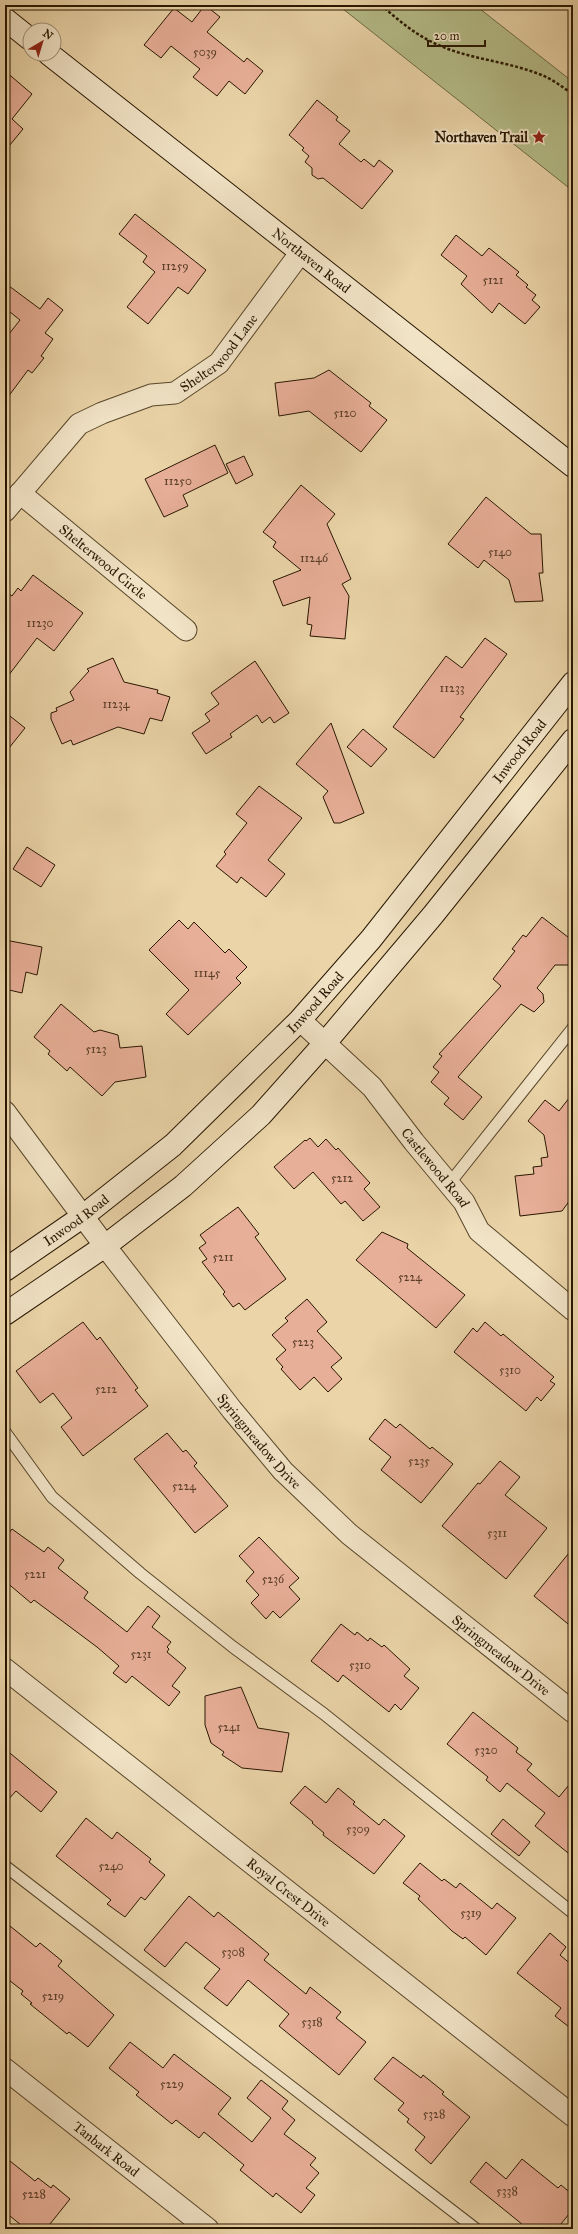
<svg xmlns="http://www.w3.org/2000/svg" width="578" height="2234" font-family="'IM FELL Great Primer',serif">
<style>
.green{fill:#b5bd89;stroke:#6e6a44}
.building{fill:#e8af98;stroke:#281600}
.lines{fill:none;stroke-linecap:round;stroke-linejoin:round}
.lane-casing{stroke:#58462a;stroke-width:13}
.street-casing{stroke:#58462a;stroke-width:23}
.secondary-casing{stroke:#281600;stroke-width:24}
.path{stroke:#281600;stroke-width:2.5;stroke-dasharray:3 2;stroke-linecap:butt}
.lane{stroke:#f1e3c6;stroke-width:11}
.street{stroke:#f1e3c6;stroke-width:21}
.secondary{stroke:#f1e3c6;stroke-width:22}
.labels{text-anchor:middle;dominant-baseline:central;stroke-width:4;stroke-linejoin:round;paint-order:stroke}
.number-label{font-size:12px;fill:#583c26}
.poi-label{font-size:14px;font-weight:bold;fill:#281600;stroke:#f1e3c6;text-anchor:end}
.street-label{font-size:14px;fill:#281600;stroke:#f1e3c6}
</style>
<rect width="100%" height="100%" fill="#ead4a8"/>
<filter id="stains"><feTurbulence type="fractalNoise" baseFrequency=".005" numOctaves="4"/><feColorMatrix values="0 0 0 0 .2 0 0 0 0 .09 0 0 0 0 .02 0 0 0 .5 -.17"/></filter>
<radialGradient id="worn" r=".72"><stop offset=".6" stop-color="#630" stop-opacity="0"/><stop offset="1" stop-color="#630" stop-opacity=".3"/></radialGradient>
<!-- green -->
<polygon class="green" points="338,5 475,5 573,82 573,191"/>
<!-- building -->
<g class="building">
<polygon points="205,5 220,17 207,32 244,62 247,58 263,71 245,94 229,81 217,96 193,77 200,69 171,46 161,58 144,45 174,8 192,22"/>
<polygon points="5,71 32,94 12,119 23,129 5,151"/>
<polygon points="317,100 338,117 336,120 350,131 339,144 361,162 364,159 374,167 379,160 393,171 362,209 323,178 318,179 312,175 312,168 305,162 309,156 302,150 304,148 289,135"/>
<polygon points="135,214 206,270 188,294 178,287 148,324 127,307 155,272 143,262 147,256 119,234"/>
<polygon points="456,235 482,256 489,248 519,272 516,275 528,285 526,287 536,295 532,300 540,307 525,324 499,303 492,313 461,284 467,276 441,255"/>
<polygon points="5,283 40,309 48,298 63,310 45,333 53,339 41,356 44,358 32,373 28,370 5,401 5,339 20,320 5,308"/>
<polygon points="329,370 371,403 369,406 387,420 361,452 309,411 279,416 275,383 314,378"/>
<polygon points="215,445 228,473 183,495 188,506 164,517 145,479"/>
<polygon points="244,456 253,475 236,484 226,464"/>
<polygon points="301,485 335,514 327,524 351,579 342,584 349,596 345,639 310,636 312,625 307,624 310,597 283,606 273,581 301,570 273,547 276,542 263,532"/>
<polygon points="486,497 531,534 541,534 543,573 539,573 543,601 515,602 509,580 484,560 478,568 448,544"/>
<polygon points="33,575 83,613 54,651 37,638 5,680 5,591 12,596 18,588 21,591"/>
<polygon points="485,638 507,654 460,717 464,719 434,758 393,727 446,656 462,668"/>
<polygon points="113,658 124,682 158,690 157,693 170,697 162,721 150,718 144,734 118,727 73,745 71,740 62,744 51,719 51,713 57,711 56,708 74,700 70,692 89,671 87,669"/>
<polygon points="255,661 289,713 274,723 270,717 262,723 257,715 230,734 232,737 206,754 192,733 210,721 205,714 219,704 211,693"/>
<polygon points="5,712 25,728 5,753"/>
<polygon points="331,723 364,813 340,823 334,823 323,797 328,791 296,764"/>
<polygon points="363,729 387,749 371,767 347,747"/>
<polygon points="259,786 302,818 268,860 285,874 266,897 241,877 237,883 216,866 226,854 224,852 247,823 236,814"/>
<polygon points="27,847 55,865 41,887 13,869"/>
<polygon points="542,917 573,941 573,965 555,965 537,988 543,994 544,1002 534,1012 521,1004 458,1077 482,1097 463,1120 444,1104 449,1098 431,1082 439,1072 433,1067 442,1056 439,1054 501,986 493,979 515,951 512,949 523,935 526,937"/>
<polygon points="179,920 188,929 194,922 225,953 229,949 247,967 236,978 241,983 188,1035 166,1014 189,990 149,950"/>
<polygon points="5,940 42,947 37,975 26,972 22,993 5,989"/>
<polygon points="61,1004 94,1032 100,1030 118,1035 120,1048 142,1046 146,1077 115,1082 102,1096 70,1067 67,1071 48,1054 50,1051 34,1037"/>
<polygon points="573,1093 573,1196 562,1211 520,1216 515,1176 534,1174 533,1167 542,1166 541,1158 548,1157 544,1135 528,1121 545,1100 559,1111"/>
<polygon points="310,1138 318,1147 326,1139 336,1150 338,1148 370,1183 364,1189 380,1207 363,1221 345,1201 341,1204 313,1172 294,1189 274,1167 305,1140 306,1141"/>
<polygon points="238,1207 259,1234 255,1237 258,1241 286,1279 245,1310 239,1303 233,1307 223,1294 225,1292 202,1262 207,1259 199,1248 206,1243 200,1235"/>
<polygon points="382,1232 408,1244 407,1248 465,1295 436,1328 356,1260"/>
<polygon points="307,1299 327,1322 317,1331 342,1358 331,1367 342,1379 328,1392 314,1377 300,1390 281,1369 283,1367 276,1359 286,1350 272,1335 288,1321 285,1318"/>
<polygon points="83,1322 97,1340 100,1337 138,1388 135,1390 148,1406 83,1456 61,1427 72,1418 53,1393 40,1403 16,1371"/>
<polygon points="485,1322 501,1336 503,1334 554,1377 550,1381 555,1384 541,1401 537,1397 526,1411 454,1352 473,1328 477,1332"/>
<polygon points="385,1419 396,1428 400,1424 430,1449 432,1447 453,1464 421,1503 381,1470 391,1457 369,1439"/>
<polygon points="167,1433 183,1452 186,1450 197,1463 194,1466 228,1506 195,1533 134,1459"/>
<polygon points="500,1461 520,1477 505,1495 547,1528 506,1579 442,1526 478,1483 480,1484"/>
<polygon points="12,1529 44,1552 48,1547 64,1560 58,1568 88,1592 84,1598 127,1632 148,1606 160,1616 152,1627 171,1642 167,1647 169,1649 167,1652 186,1668 172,1686 180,1692 169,1706 132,1676 126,1683 113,1673 119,1666 97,1647 34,1600 31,1603 5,1581 5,1538"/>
<polygon points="259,1537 299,1578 289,1587 300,1599 280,1618 273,1611 266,1619 251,1603 259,1595 246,1581 254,1572 239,1556"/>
<polygon points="573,1548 573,1628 534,1596"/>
<polygon points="341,1624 355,1635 357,1632 368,1641 370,1638 382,1647 384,1645 410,1669 404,1676 419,1688 401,1710 395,1704 389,1712 343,1675 338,1682 311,1661"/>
<polygon points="241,1687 258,1728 289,1733 282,1772 242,1768 222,1755 224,1752 211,1743 205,1725 205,1696"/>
<polygon points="473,1712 518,1748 516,1752 532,1764 527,1770 559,1797 573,1780 573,1857 535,1826 545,1813 507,1783 500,1792 486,1780 488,1777 447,1744"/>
<polygon points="5,1749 57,1792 41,1812 16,1791 5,1803"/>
<polygon points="305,1786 326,1803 338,1788 355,1802 353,1804 379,1825 384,1819 405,1836 374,1874 323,1835 324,1833 312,1823 313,1822 290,1803"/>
<polygon points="86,1818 112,1839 117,1832 151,1859 149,1862 165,1875 145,1900 141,1897 125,1917 107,1904 111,1900 56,1856"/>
<polygon points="503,1819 530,1842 519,1856 491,1834"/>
<polygon points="420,1863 442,1881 444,1879 456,1888 460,1883 492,1909 497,1903 516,1918 486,1955 465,1937 463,1939 452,1931 418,1899 420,1896 403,1883"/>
<polygon points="189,1896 214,1917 218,1912 256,1943 269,1954 264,1960 306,1994 310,1987 341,2012 336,2018 366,2042 339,2075 279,2026 289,2014 248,1980 227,2006 204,1988 220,1969 186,1942 165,1967 144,1950"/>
<polygon points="5,1922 36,1947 40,1943 62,1961 58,1966 114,2015 88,2047 69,2032 67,2034 30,2004 32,2003 21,1994 23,1991 5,1977"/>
<polygon points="550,1933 566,1947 560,1955 573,1966 573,2030 555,2016 561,2008 517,1973"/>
<polygon points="130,2042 163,2068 174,2054 231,2098 218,2114 252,2142 271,2118 247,2098 261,2080 288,2101 282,2109 295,2120 284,2134 316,2158 310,2165 319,2173 306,2188 315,2195 301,2213 276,2193 273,2197 240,2170 244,2165 204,2132 199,2138 176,2120 172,2124 136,2095 139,2092 109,2068"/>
<polygon points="393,2057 421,2078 423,2075 444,2092 442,2094 470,2117 431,2164 415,2150 425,2137 407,2122 409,2119 398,2110 404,2103 374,2079"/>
<polygon points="5,2157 35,2181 38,2178 51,2188 53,2185 70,2199 46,2229 26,2229 5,2212"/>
<polygon points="522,2159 558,2188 561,2185 573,2195 573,2209 557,2229 528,2229 470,2182 486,2162 506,2179"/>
</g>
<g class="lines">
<defs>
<g id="lane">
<polyline points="449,1184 573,1028"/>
<polyline points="5,1432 52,1497 140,1573 233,1647 324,1714 573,1913"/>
<polyline points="5,1866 476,2229"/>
</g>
<g id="street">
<path id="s1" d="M20,493l166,137"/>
<path id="s2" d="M5,511l74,-87 23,-11 49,-18 24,-2 44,-30 82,-111"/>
<path id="s3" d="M300,1020l72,67 42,55 50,60 15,29 94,79"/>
<path id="s4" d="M5,1112l100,134 127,164 51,61 66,63 224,178"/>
<path id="s5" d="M5,1669l568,447"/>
<path id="s6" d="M5,2069l203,160"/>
</g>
<g id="secondary">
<polyline points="5,19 30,39"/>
<path id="s7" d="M49,54l524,412"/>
<path id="s8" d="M5,1270l77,-53 91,-72 127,-125 71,-81 202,-256"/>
<polyline points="5,1314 105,1246 183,1186 261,1115 325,1043 433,915 573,740"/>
</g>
</defs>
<!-- lane casing -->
<use href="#lane" class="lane-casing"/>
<!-- street casing -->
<use href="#street" class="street-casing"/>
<!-- secondary casing -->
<use href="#secondary" class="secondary-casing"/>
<!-- path -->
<path class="path" d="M381,5c15,13 31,27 49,36 34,18 73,19 109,33 12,4 23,13 34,20"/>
<!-- lane -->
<use href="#lane" class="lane"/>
<!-- street -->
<use href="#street" class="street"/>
<!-- secondary -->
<use href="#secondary" class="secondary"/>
</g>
<!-- icons -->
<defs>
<symbol id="sight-bare" viewBox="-9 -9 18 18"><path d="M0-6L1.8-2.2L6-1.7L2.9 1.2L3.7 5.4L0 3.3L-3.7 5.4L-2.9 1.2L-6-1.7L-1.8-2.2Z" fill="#8f2418" stroke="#f1e3c6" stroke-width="2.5" paint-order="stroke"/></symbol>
</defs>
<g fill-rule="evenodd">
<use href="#sight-bare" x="529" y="127" width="20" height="20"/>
</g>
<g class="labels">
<!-- number labels -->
<g class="number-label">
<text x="205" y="52">5039</text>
<text x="175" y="266">11259</text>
<text x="493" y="280">5121</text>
<text x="345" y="413">5120</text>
<text x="178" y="481">11250</text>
<text x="500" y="552">5140</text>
<text x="314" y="558">11246</text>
<text x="40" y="623">11230</text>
<text x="452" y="688">11233</text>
<text x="116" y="704">11234</text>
<text x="207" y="973">11145</text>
<text x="96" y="1049">5123</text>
<text x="342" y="1178">5212</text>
<text x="223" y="1257">5211</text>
<text x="410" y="1277">5224</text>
<text x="303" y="1342">5223</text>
<text x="510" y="1370">5310</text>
<text x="106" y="1389">5212</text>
<text x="419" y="1461">5235</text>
<text x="184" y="1486">5224</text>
<text x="497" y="1533">5311</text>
<text x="35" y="1574">5221</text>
<text x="273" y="1579">5236</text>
<text x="141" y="1654">5231</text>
<text x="360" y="1665">5310</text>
<text x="229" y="1727">5241</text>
<text x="486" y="1750">5320</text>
<text x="358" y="1829">5309</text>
<text x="111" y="1866">5240</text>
<text x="471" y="1913">5319</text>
<text x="233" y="1952">5308</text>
<text x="53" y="1996">5219</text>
<text x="312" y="2022">5318</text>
<text x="172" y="2084">5229</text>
<text x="434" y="2114">5328</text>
<text x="507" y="2191">5338</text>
<text x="34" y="2194">5228</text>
</g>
<!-- poi labels -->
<g class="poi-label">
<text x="528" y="137">Northaven Trail</text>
</g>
<!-- street labels -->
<g class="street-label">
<text stroke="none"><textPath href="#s7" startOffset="334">Northaven Road</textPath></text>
<text stroke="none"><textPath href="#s2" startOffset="276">Shelterwood Lane</textPath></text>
<text stroke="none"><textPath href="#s1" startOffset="108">Shelterwood Circle</textPath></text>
<text stroke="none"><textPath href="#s8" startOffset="735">Inwood Road</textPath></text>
<text stroke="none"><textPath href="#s8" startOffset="411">Inwood Road</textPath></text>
<text stroke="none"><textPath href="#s3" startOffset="201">Castlewood Road</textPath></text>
<text stroke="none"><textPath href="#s8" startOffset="87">Inwood Road</textPath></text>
<text stroke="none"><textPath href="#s4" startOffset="416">Springmeadow Drive</textPath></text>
<text stroke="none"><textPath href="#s4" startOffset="740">Springmeadow Drive</textPath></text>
<text stroke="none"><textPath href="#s5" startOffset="361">Royal Crest Drive</textPath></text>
<text stroke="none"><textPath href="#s6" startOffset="129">Tanbark Road</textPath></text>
</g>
</g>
<!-- margin -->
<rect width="578" height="2234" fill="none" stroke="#ead4a8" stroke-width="20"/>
<rect x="6" y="6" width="566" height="2222" fill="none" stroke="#281600" stroke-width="2"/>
<rect x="10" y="10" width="558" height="2214" fill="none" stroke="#281600"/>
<!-- north arrow -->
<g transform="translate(42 42) rotate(38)"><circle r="19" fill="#f1e3c6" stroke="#a19177"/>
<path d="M0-3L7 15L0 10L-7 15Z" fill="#8f2418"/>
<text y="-6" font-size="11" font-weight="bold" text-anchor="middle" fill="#281600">N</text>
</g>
<!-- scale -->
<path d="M428 40v6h57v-6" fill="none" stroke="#281600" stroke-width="2"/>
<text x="434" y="40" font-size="12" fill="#281600" stroke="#f1e3c6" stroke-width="3" paint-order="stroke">20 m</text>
<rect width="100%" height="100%" filter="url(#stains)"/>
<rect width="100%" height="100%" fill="url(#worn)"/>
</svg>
